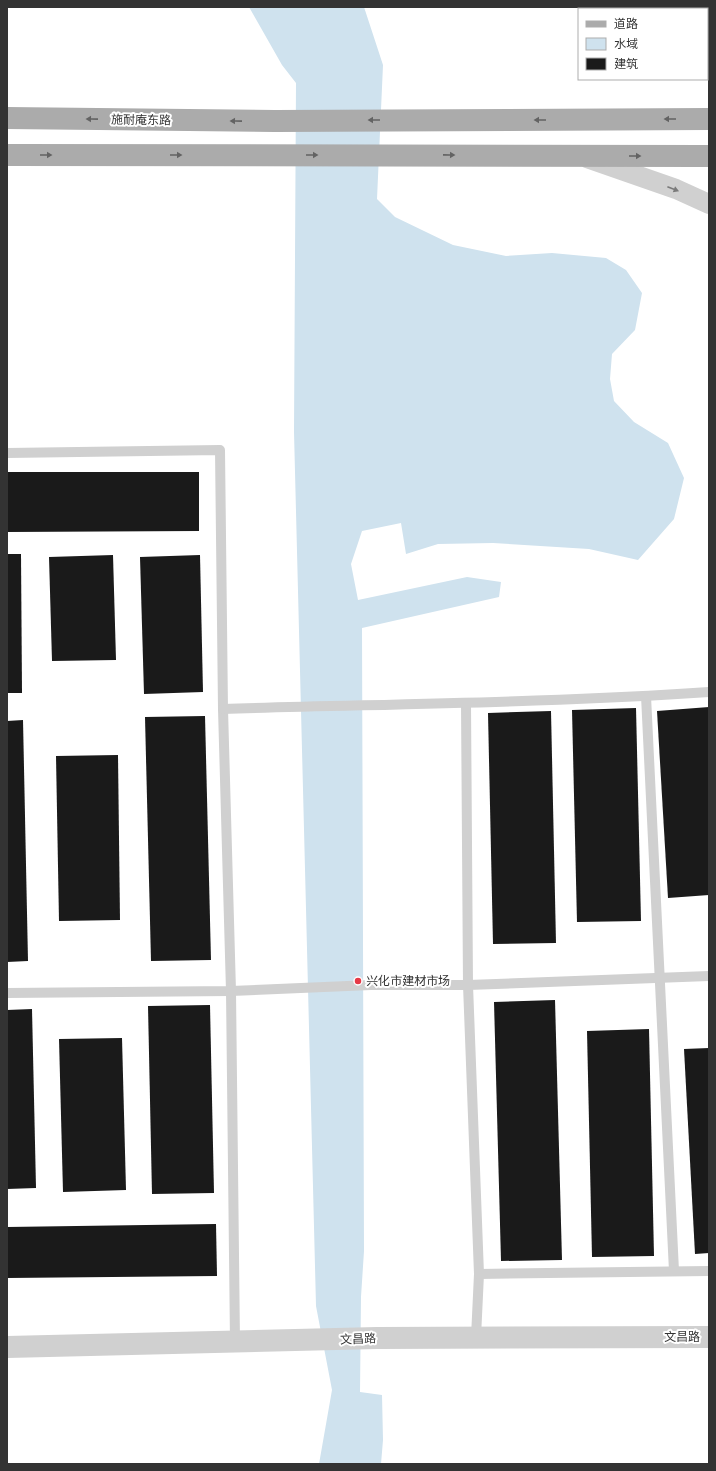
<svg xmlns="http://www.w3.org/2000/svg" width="716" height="1471" font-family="'Public Sans','Noto Sans SC',sans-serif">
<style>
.water{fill:#cfe2ee}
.building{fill:#1a1a1a}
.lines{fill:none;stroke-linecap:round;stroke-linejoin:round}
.service{stroke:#d0d0d0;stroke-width:10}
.minor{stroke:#d0d0d0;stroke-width:20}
.tertiary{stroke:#d0d0d0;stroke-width:22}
.primary{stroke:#ababab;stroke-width:22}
.oneway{fill:#636363}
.oneway2{fill:#7a7a7a}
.poi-dot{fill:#e63946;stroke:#fff;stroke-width:1.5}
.labels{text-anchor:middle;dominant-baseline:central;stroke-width:4;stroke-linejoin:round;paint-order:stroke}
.street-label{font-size:12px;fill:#333;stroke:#fff}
.poi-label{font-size:12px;fill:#333;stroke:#fff;text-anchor:start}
</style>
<rect width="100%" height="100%" fill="#fff"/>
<!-- water -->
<polygon class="water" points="249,7 364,7 383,65 377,199 395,217 453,245 506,256 552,253 606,258 626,270 642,293 635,330 612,354 610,379 614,401 634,422 668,443 684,478 674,519 638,560 589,549 493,543 438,544 406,554 401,523 362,531 351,564 358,600 467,577 501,582 499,597 362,628 364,1251 361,1297 360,1392 382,1395 383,1440 381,1464 319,1464 332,1390 316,1306 294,432 296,83 282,65"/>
<!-- building -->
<g class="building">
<polygon points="7,472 199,472 199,531 7,532"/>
<polygon points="7,554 21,554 22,693 7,693"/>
<polygon points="113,555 116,660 52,661 49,557"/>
<polygon points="200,555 203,692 144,694 140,557"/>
<polygon points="709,707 709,895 668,898 657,711"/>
<polygon points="636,708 641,921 577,922 572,710"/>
<polygon points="551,711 556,943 493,944 488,713"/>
<polygon points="205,716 211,960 151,961 145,717"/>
<polygon points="23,720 28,961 7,962 7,721"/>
<polygon points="118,755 120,920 59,921 56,756"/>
<polygon points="555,1000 562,1260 501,1261 494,1002"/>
<polygon points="210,1005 214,1193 152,1194 148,1006"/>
<polygon points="32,1009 36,1188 7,1189 7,1010"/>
<polygon points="649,1029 654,1256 592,1257 587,1031"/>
<polygon points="122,1038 126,1190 63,1192 59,1039"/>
<polygon points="709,1048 709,1253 695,1254 684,1049"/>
<polygon points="216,1224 217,1276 7,1278 7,1227"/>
</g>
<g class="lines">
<!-- service -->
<g class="service">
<polyline points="7,453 220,450 223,709 231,991 235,1342"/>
<polyline points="646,696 674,1271"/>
<polyline points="466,703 468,985 479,1274 476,1337"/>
<path d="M223,709c162,-5 324,-6 486,-17"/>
<polyline points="7,993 231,991 371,985 468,985 709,976"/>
<polyline points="479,1274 709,1271"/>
</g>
<!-- minor -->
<polyline class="minor" points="587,158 676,189 709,204"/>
<!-- tertiary -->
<polyline class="tertiary" points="7,1347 377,1338 709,1337"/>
<!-- primary -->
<g class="primary">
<polyline points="7,118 275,121 709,119"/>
<polyline points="7,155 709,156"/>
</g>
</g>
<!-- one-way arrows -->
<defs><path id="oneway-solid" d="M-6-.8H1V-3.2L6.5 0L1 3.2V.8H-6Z"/></defs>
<g class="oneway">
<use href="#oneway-solid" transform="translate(92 119) rotate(-179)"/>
<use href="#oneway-solid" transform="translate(670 119) rotate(180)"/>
<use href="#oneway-solid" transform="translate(374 120) rotate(180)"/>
<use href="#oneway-solid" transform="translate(540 120) rotate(180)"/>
<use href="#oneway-solid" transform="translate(236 121) rotate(-179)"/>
<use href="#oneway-solid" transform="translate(46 155)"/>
<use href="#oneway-solid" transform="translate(176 155)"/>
<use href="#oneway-solid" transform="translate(312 155)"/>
<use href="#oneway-solid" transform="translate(449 155) rotate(1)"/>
<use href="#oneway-solid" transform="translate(635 156)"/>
</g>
<use class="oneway2" href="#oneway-solid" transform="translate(673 189) rotate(21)"/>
<!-- markers -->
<circle class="poi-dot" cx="358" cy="981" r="4"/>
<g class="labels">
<!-- street labels -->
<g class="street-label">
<text transform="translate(141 120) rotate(1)">施耐庵东路</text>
<text x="682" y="1337">文昌路</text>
<text transform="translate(358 1339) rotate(-2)">文昌路</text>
</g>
<!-- poi labels -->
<g class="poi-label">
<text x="366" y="981">兴化市建材市场</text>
</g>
</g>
<!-- border -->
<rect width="716" height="1471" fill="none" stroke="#333333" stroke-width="16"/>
<!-- legend -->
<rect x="578" y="8" width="130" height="72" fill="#ffffff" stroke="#adadad"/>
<rect x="586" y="21" width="20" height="6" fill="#ababab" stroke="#adadad"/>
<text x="614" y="28" font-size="12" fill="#333333">道路</text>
<rect x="586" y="38" width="20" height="12" fill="#cfe2ee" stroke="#adadad"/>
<text x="614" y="48" font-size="12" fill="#333333">水域</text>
<rect x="586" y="58" width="20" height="12" fill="#1a1a1a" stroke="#adadad"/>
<text x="614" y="68" font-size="12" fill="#333333">建筑</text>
</svg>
